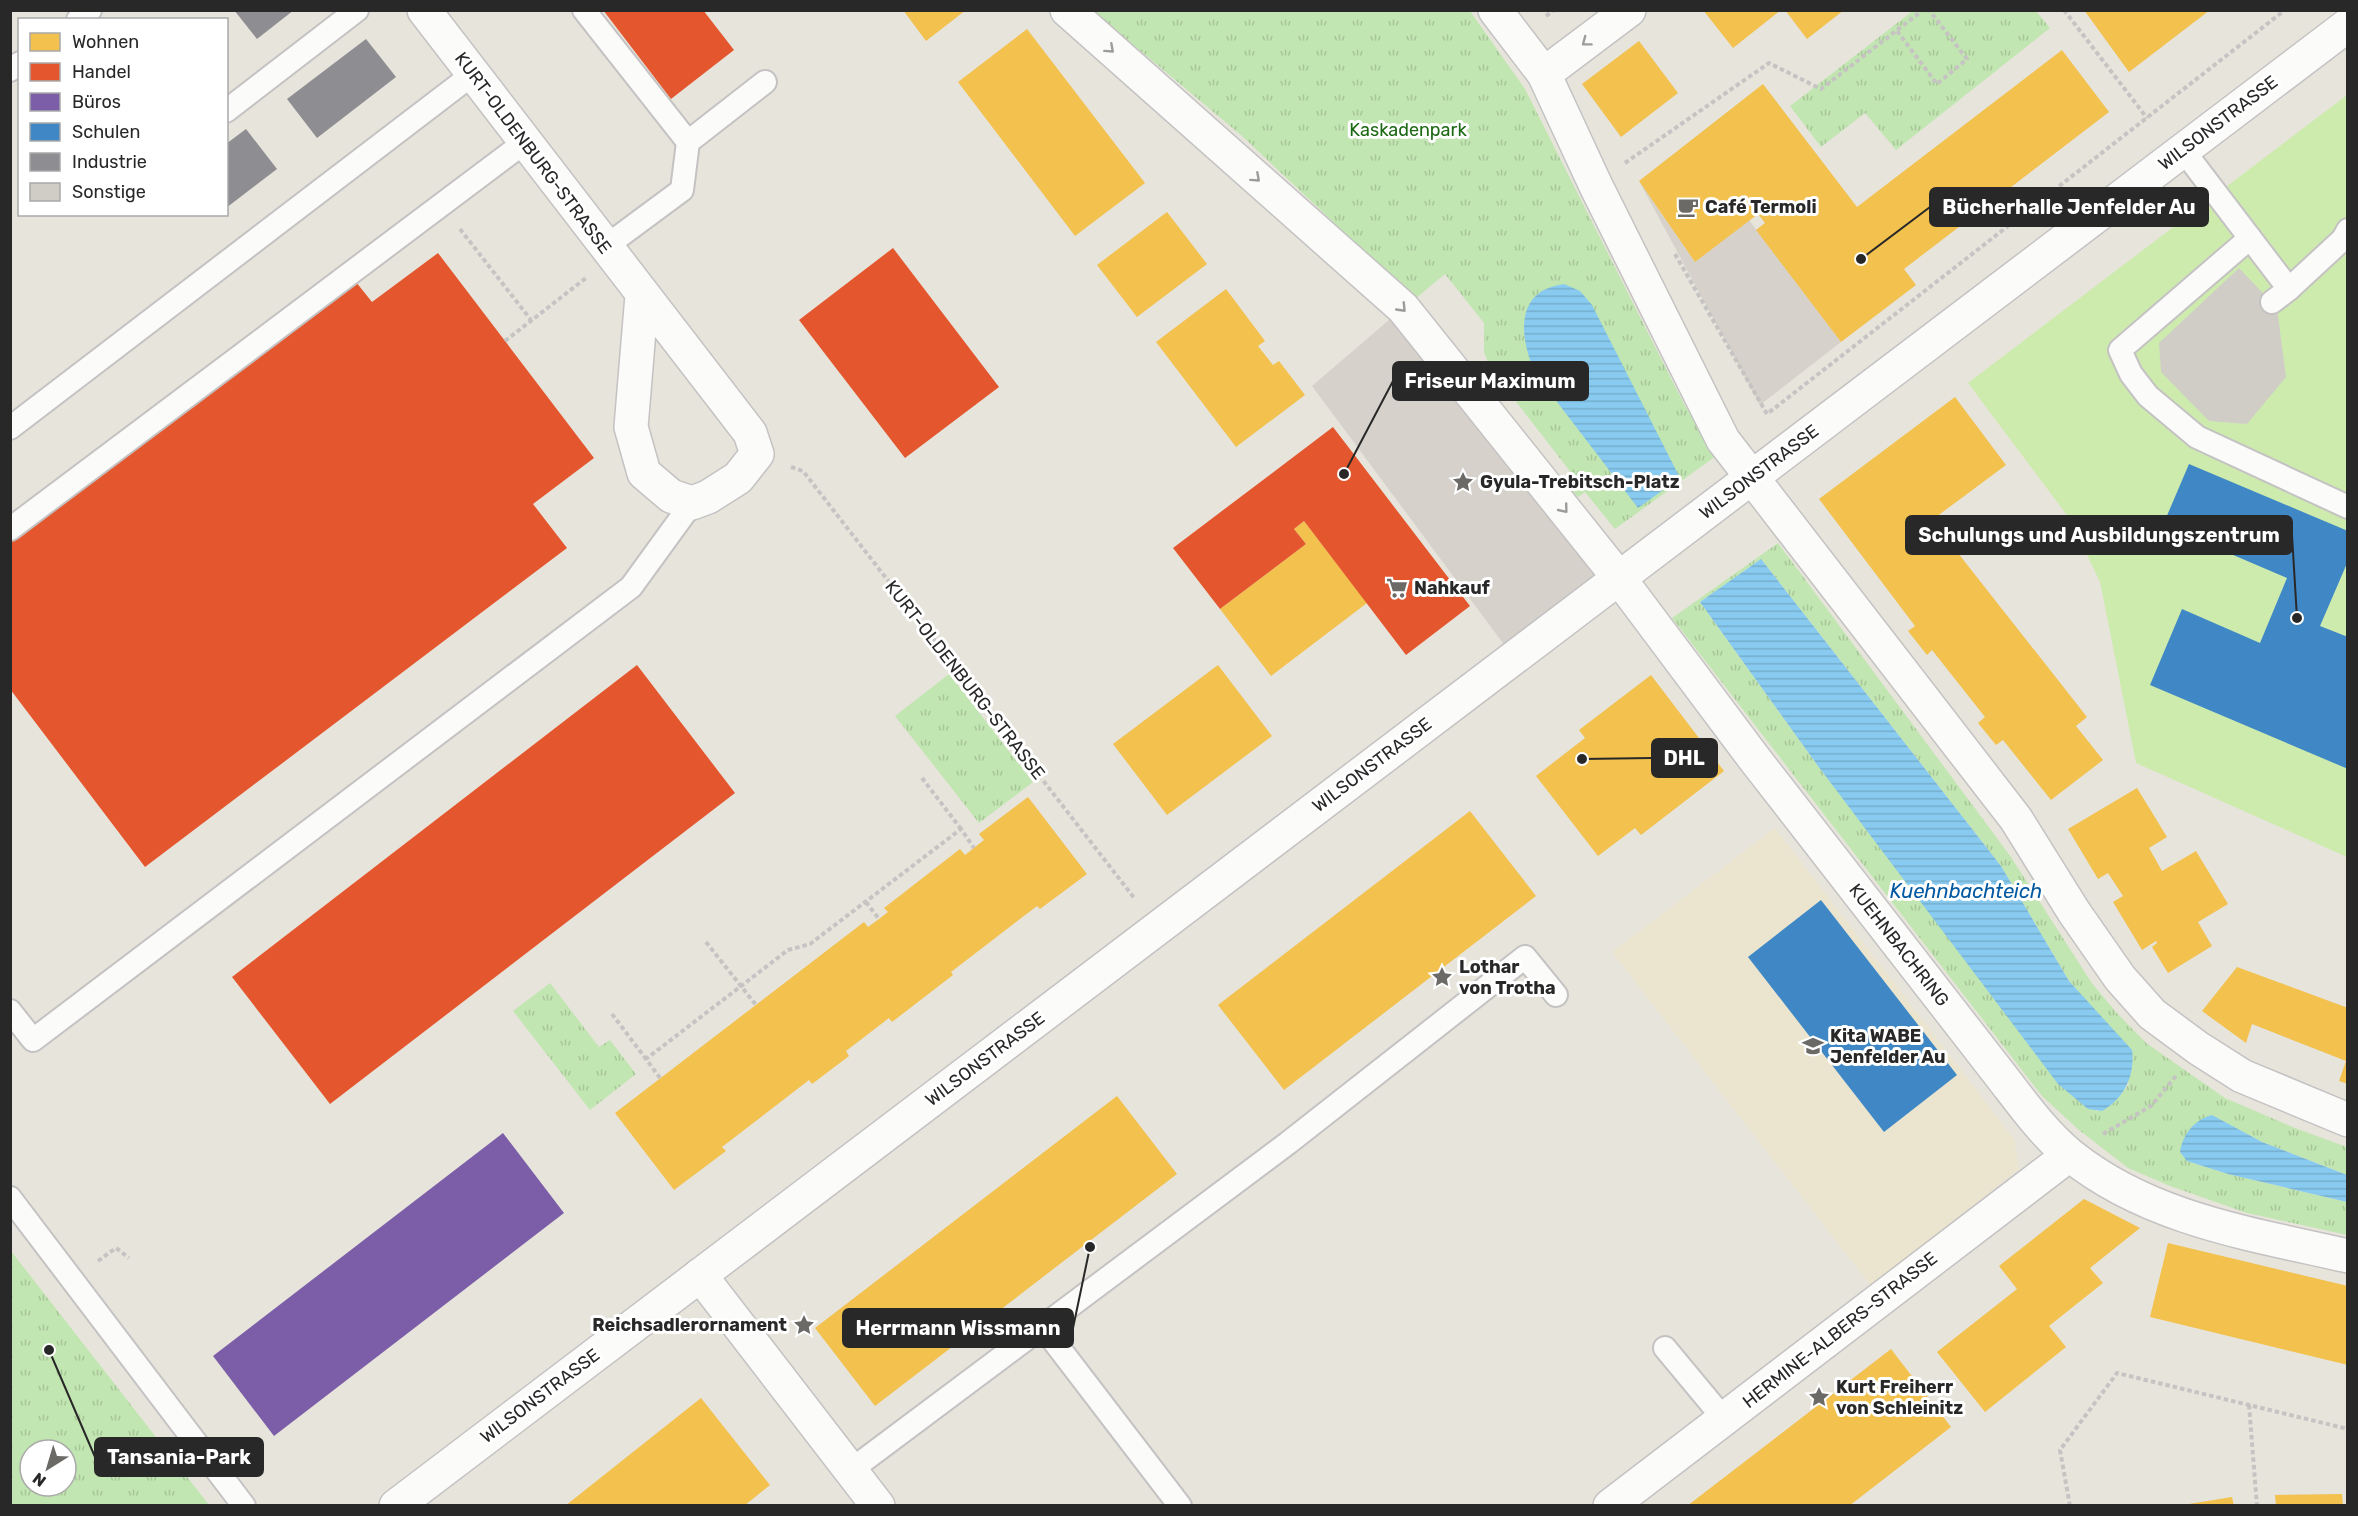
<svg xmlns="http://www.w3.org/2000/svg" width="2358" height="1516" font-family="Rubik,sans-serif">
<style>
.education{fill:#ebe5cf}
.park{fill:url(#park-tufts);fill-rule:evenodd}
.pitch{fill:#ceebae}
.plaza{fill:#d6d2cb}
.water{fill:url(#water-rules)}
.homes{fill:#f2c14e}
.shops{fill:#e4572e}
.offices{fill:#7b5ea7}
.schools{fill:#3f88c5}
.industry{fill:#8d8d92}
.building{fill:#d0cdc7}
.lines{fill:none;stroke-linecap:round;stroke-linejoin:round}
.service-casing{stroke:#c4c2c2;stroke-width:26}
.minor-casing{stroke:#c4c2c2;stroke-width:36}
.path{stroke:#c5c4c3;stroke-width:4;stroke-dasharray:4.5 3;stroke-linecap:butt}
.service{stroke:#fbfbfa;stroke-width:22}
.minor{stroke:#fbfbfa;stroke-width:33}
.oneway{stroke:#9c9c9c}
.labels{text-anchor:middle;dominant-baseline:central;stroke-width:6;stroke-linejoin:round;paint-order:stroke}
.street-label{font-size:18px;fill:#282828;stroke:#fff}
.park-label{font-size:18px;fill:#1c6913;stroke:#fff}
.poi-label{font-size:18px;font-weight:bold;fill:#282828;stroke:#fff;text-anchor:start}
.water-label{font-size:20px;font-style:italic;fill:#0259a1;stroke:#fff}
.leader{fill:none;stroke:#282828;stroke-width:2}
.callout-dot{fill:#282828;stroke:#fff;stroke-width:2}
.callout{fill:#282828;stroke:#282828;stroke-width:2}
.callout-label{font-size:20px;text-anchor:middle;font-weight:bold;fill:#fff}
</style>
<defs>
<pattern id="park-tufts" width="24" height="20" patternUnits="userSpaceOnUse" patternTransform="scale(1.5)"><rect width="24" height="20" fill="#c2e6b1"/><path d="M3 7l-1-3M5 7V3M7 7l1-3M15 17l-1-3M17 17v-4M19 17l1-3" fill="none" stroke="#a7c598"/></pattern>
<pattern id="water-rules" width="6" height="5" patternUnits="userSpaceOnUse" patternTransform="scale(1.5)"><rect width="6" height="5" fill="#88caf0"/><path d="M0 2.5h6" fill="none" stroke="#75aece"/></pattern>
</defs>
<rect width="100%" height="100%" fill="#e7e4dc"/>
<!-- education -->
<polygon class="education" points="1775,828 2014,1139 2019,1169 1871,1286 1612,952"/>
<!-- park -->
<g class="park">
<polygon points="1914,10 2036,11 2050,28 1896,150 1865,113 1821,147 1790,106"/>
<polygon points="1093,11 1470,11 1525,89 1684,404 1716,456 1615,529 1585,492 1578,497 1568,486 1576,479 1490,368 1484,352 1484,323 1445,274 1415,299 1242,136"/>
<path d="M1778,543l233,314 80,125 24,29 31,32 79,55 70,30 52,19v28l-85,-33 -51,-27 -24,46 41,13 119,28v33l-100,-22 -77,-27 -42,-18 -49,-38 -37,-34 -370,-478zM1761,559l240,307 68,115 28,32 32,71c-9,10 -18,27 -33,27l-278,-345 -118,-164z"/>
<polygon points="949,674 1033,782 979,823 895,716"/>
<polygon points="550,983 599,1047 610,1040 636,1074 590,1110 513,1011"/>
<path d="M10,1251h1l198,254h-198zM30,1450h36v36h-36z"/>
</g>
<!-- pitch -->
<polygon class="pitch" points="2347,95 2347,857 2136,763 2100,582 2069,518 1968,383"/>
<!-- plaza -->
<g class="plaza">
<polygon points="1639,181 1695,262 1749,220 1841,342 1760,405"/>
<polygon points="1403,308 1619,578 1514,658 1312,386"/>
</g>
<!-- water -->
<g class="water">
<path d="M1564,284l16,7 12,14 88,173 -42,30 -103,-135c-15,-35 -22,-82 29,-89z"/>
<path d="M1761,559l240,307 68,115 63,69c3,25 -7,48 -30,61l-14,-2 -30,-25 -240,-318 -118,-164z"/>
<path d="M2212,1115l50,27 85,33v27l-119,-28 -41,-13 -7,-9c3,-18 14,-32 32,-37z"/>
</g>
<!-- homes -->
<g class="homes">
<polygon points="903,10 966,10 926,41"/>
<polygon points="1703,10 1781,10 1733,48"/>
<polygon points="1785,10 1844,10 1807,39"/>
<polygon points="2084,10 2210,10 2129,72"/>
<polygon points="1027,29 1145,183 1075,236 958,82"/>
<polygon points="1639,41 1678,93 1621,137 1582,84"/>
<polygon points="2062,50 2109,112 1904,269 1916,285 1841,342 1756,230 1765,223 1758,214 1695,262 1639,181 1763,84 1857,207"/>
<polygon points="1167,212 1207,264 1137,317 1097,265"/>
<polygon points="1226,289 1265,341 1258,346 1273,365 1279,361 1305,395 1236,447 1156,342"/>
<polygon points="1955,397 2006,465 1932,520 2087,717 2076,726 2103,760 2051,800 2003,740 1996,745 1978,723 1985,717 1932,650 1927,655 1908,631 1915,626 1819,499"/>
<polygon points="1304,521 1367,603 1271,676 1220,609 1306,544 1294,529"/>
<polygon points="1218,665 1272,736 1167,815 1113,744"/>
<polygon points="1651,675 1724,771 1641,835 1635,828 1598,856 1536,776 1585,738 1579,730"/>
<polygon points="2137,788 2167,837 2149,848 2162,871 2196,851 2228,904 2198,922 2212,946 2168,973 2152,947 2157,943 2156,941 2142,950 2113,902 2123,896 2108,873 2098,879 2068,829"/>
<polygon points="1028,797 1087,874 1040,909 1037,906 951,972 953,975 892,1022 889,1018 846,1051 849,1056 812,1084 809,1080 722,1147 726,1151 674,1190 615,1113 864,922 868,927 879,919 888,912 884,908 960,849 965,855 984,840 979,834"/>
<polygon points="1470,811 1536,896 1284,1090 1218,1005"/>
<polygon points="2237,967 2348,1008 2348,1084 2339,1081 2346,1061 2252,1024 2246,1043 2202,1011"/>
<polygon points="1117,1096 1177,1174 875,1406 815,1328"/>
<polygon points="2084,1199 2140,1228 2090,1268 2103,1283 2049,1326 2066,1347 1985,1412 1937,1352 2017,1289 1999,1266"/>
<polygon points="2168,1243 2348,1286 2348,1365 2150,1317"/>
<polygon points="1891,1349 1951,1427 1849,1506 1687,1506"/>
<polygon points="701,1398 770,1485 744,1506 565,1506"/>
<polygon points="2342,1494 2343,1506 2276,1506 2275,1495"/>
<polygon points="2232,1497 2234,1506 2189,1506 2189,1504"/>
</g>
<!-- shops -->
<g class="shops">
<polygon points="603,10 703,10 734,50 671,99"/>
<polygon points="893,248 999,387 905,458 799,320"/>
<polygon points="438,253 594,458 533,504 567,548 145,867 10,689 10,543 356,282 372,302"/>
<polygon points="1333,427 1470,606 1406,655 1304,521 1294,529 1306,544 1220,609 1173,548"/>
<polygon points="637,665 735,793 330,1104 232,977"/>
</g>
<!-- offices -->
<polygon class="offices" points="503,1133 564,1213 274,1436 213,1356"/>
<!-- schools -->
<g class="schools">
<polygon points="2189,464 2348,531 2348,561 2320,626 2348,637 2348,769 2150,685 2182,609 2260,643 2287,578 2163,525"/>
<polygon points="1821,900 1957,1075 1884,1132 1748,957"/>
</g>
<!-- industry -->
<g class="industry">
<polygon points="234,10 294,10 257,39"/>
<polygon points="366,39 396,77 317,138 287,99"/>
<polygon points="246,129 277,169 226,208 226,144"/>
</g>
<!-- building -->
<polygon class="building" points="2239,268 2277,308 2286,377 2247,424 2209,421 2161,372 2159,343"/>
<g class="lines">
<defs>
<g id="service">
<polyline points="584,10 688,142"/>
<polyline points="78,20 90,10"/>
<polyline points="10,70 20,63"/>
<polyline points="226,111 357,10"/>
<polyline points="2183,150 2250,238 2120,350 2131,374 2148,396 2197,437 2348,507"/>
<polyline points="2250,238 2289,289 2272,302"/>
<polyline points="605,247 682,190 688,142 765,82"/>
<polyline points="2289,289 2343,239 2348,230"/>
<polyline points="10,428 473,74"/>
<polyline points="10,529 525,142"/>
<polyline points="10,1011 33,1040 631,587 692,503"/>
<polyline points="10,1198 244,1506"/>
<polyline points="1043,1327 1180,1506"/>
<polyline points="1665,1348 1724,1419"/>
<polyline points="851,1470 1288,1143 1525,957 1556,995"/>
</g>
<g id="minor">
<polyline points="424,10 750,433 757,454 738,478 708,497 692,503 671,496 644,473 631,427 642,295"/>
<path d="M1067,10l336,298 216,270 134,179 248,319c21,27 42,57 69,79 79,64 182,79 278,101"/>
<polyline points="1495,10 1544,74 1596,186 1723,440 2016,819 2074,912 2120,978 2152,1014 2198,1048 2242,1076 2348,1120"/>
<polyline points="1544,74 1629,10"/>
<polyline points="700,1275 878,1506"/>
<polyline points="396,1506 2348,25"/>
<polyline points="1610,1506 2069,1155"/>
</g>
</defs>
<!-- service casing -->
<use href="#service" class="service-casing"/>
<!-- minor casing -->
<use href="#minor" class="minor-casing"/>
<!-- path -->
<g class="path">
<polyline points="2064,10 2147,118"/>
<polyline points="1546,16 1554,10"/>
<polyline points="1897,31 1937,84 1967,59 1929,10"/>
<polyline points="1625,163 1769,63 1821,89 1923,10"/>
<polyline points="460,229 531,320"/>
<polyline points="1675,254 1767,414 2285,10"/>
<polyline points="505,341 586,278"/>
<polyline points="791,467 803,471 1135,899"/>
<polyline points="922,778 961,829"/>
<polyline points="866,902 879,919"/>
<polyline points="706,942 756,1005"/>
<polyline points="612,1014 646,1059"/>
<polyline points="660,1078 646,1059 788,950 810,944 961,829 974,848"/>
<polyline points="2103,1134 2151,1106 2176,1076"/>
<polyline points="98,1261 116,1248 129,1258"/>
<polyline points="2249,1405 2257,1506"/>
<polyline points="2070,1506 2060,1450 2117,1373 2348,1429"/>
</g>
<!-- service -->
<use href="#service" class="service"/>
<!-- minor -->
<use href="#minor" class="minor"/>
</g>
<!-- one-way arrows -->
<defs><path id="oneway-chevron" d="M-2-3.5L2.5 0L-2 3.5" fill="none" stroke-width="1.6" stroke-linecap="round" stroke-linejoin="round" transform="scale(1.5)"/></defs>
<g class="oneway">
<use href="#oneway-chevron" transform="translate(1586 42) rotate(143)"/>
<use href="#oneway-chevron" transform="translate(1110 49) rotate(42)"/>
<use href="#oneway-chevron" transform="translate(1256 178) rotate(42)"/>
<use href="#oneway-chevron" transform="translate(1402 308) rotate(46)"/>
<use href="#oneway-chevron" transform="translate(1564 509) rotate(51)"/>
</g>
<!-- icons -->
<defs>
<symbol id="cafe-bare" viewBox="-9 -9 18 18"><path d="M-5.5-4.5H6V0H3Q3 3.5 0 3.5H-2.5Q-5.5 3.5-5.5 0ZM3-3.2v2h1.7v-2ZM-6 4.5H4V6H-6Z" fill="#6b6a67" stroke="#fff" stroke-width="2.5" paint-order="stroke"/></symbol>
<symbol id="sight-bare" viewBox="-9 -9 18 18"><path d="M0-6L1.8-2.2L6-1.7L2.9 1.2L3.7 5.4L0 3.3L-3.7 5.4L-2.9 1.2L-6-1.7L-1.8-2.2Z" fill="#6b6a67" stroke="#fff" stroke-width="2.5" paint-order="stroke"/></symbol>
<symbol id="supermarket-bare" viewBox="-9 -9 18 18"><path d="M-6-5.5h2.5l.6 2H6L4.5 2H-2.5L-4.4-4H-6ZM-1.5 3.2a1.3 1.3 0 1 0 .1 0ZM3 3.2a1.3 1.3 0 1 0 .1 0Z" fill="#6b6a67" stroke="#fff" stroke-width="2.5" paint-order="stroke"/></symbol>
<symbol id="school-bare" viewBox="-9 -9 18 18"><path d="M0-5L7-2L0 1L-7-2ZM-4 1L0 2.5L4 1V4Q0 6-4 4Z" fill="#6b6a67" stroke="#fff" stroke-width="2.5" paint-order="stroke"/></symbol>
</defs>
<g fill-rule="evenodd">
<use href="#cafe-bare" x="1673" y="192" width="30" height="30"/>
<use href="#sight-bare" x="1448" y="467" width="30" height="30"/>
<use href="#supermarket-bare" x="1382" y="573" width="30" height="30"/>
<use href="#sight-bare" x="1427" y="962" width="30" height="30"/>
<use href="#school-bare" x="1798" y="1031" width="30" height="30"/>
<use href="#sight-bare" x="789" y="1310" width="30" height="30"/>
<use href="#sight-bare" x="1804" y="1382" width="30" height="30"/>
</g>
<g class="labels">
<!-- street labels -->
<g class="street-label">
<text transform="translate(2218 123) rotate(-37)">WILSONSTRASSE</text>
<text transform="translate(533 153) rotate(53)">KURT-OLDENBURG-STRASSE</text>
<text transform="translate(1759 472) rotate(-37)">WILSONSTRASSE</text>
<text transform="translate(965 680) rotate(52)">KURT-OLDENBURG-STRASSE</text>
<text transform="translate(1372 765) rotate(-37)">WILSONSTRASSE</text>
<text transform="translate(1899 945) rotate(52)">KUEHNBACHRING</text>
<text transform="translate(985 1059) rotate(-37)">WILSONSTRASSE</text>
<text transform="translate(1840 1330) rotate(-38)">HERMINE-ALBERS-STRASSE</text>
<text transform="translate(540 1396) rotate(-37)">WILSONSTRASSE</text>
</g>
<!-- park labels -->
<g class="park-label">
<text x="1408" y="130">Kaskadenpark</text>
</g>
<!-- poi labels -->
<g class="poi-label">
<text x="1705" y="207">Café Termoli</text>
<text x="1480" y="482">Gyula-Trebitsch-Platz</text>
<text x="1414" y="588">Nahkauf</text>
<text x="1459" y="967">Lothar<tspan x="1459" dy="21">von Trotha</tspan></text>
<text x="1830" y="1036">Kita WABE<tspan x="1830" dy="21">Jenfelder Au</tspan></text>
<text x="787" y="1325" text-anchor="end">Reichsadlerornament</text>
<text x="1836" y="1387">Kurt Freiherr<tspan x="1836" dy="21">von Schleinitz</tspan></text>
</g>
<!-- water labels -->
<g class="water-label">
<text x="1966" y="891">Kuehnbachteich</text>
</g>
</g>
<!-- callouts -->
<path class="leader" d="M1861 259L1930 207M1344 474L1393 381M2297 618L2292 535M1582 759L1652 758M1090 1247L1073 1328M49 1350L95 1457"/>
<g class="callout-dot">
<circle cx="1861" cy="259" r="6"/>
<circle cx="1344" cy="474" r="6"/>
<circle cx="2297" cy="618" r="6"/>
<circle cx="1582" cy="759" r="6"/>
<circle cx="1090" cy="1247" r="6"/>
<circle cx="49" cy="1350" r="6"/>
</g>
<g class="callout">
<rect x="1930" y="188" width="278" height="38" rx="6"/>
<rect x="1393" y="362" width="195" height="38" rx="6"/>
<rect x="1906" y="516" width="386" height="38" rx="6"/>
<rect x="1652" y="739" width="65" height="38" rx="6"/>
<rect x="843" y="1309" width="230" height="38" rx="6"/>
<rect x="95" y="1438" width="168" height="38" rx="6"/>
</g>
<g class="callout-label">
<text x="2069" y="214">Bücherhalle Jenfelder Au</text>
<text x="1490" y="388">Friseur Maximum</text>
<text x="2099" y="542">Schulungs und Ausbildungszentrum</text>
<text x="1684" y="765">DHL</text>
<text x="958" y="1335">Herrmann Wissmann</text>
<text x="179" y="1464">Tansania-Park</text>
</g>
<!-- border -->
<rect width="2358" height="1516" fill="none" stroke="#282828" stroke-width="24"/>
<!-- legend -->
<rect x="18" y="18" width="210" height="198" fill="#ffffff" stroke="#a9a9a9" stroke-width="1.5"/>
<rect x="30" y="33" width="30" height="18" fill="#f2c14e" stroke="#a9a9a9" stroke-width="1.5"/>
<text x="72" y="48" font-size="18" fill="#282828">Wohnen</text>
<rect x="30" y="63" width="30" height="18" fill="#e4572e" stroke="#a9a9a9" stroke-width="1.5"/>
<text x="72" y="78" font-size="18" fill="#282828">Handel</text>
<rect x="30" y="93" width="30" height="18" fill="#7b5ea7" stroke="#a9a9a9" stroke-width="1.5"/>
<text x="72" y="108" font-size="18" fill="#282828">Büros</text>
<rect x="30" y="123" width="30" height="18" fill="#3f88c5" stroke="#a9a9a9" stroke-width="1.5"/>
<text x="72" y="138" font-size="18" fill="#282828">Schulen</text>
<rect x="30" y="153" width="30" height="18" fill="#8d8d92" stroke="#a9a9a9" stroke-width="1.5"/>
<text x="72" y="168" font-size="18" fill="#282828">Industrie</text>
<rect x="30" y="183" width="30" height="18" fill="#d0cdc7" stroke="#a9a9a9" stroke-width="1.5"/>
<text x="72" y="198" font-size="18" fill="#282828">Sonstige</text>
<!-- north arrow -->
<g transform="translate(48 1468) rotate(217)"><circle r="28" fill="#ffffff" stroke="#a9a9a9" stroke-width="1.5"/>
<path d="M0-4.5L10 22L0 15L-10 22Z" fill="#6b6a67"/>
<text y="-9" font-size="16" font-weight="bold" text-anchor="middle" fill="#282828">N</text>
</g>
</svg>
